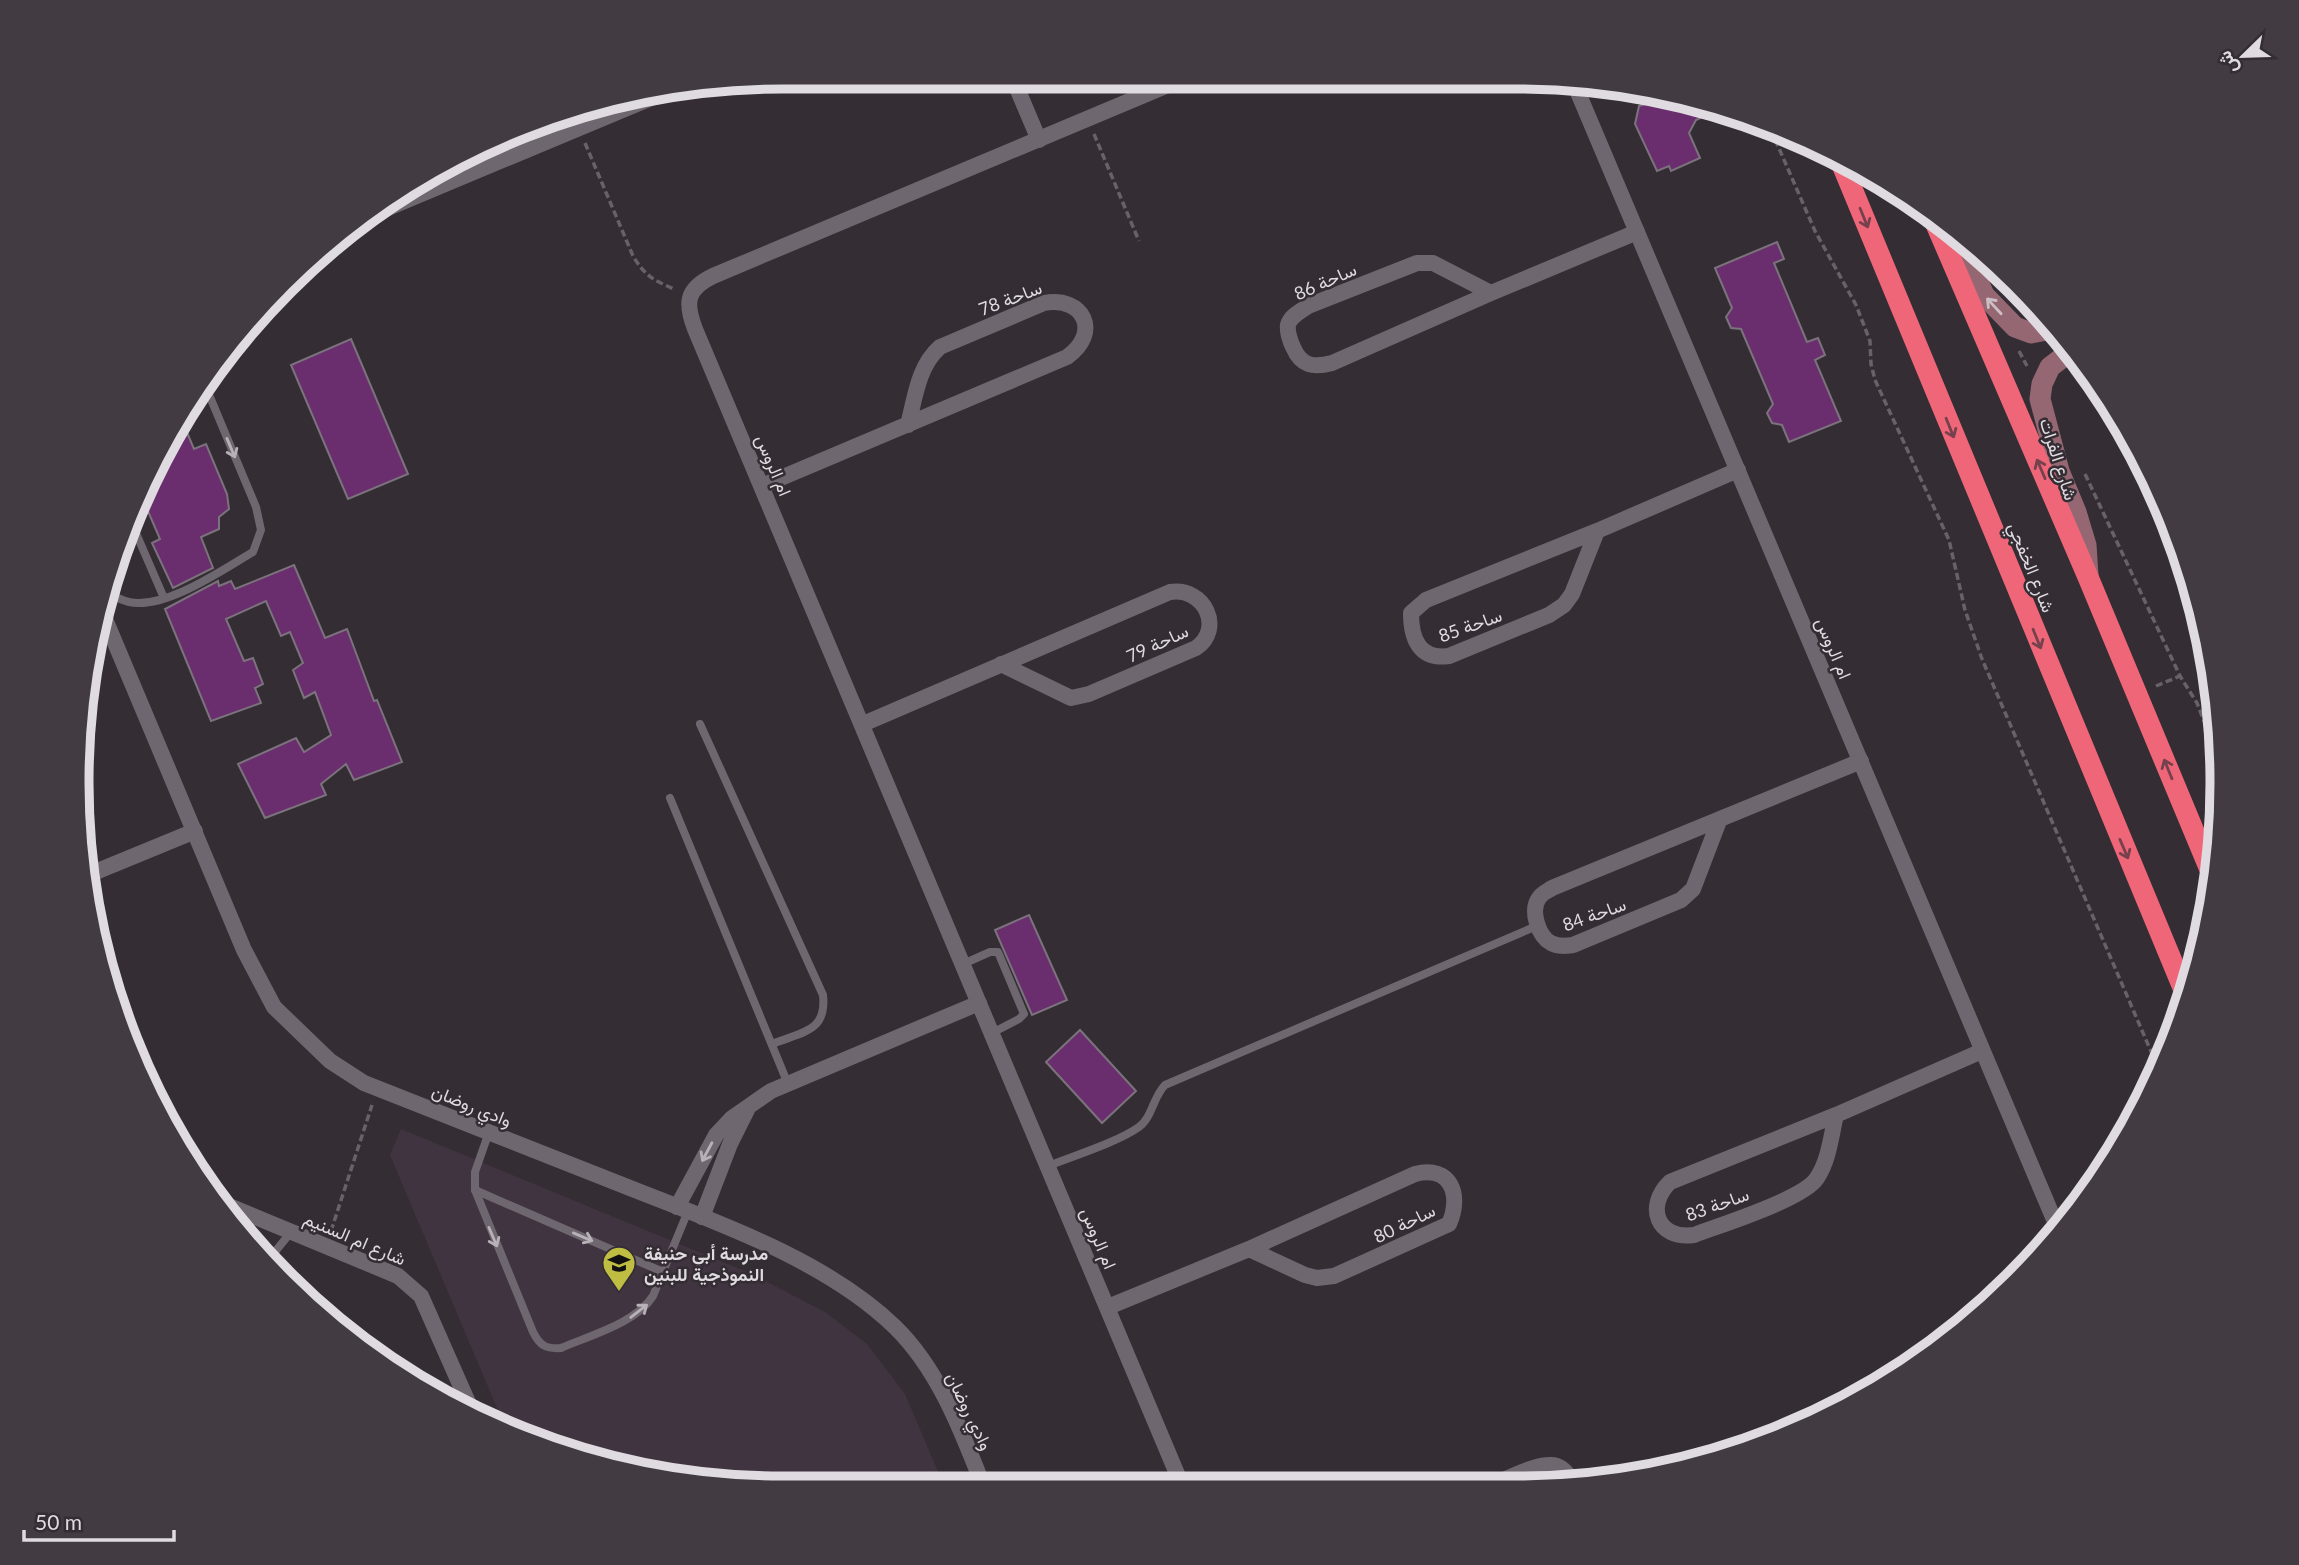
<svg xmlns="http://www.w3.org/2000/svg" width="2299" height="1565" font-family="Lato,Vazirmatn,sans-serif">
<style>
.built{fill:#403440}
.building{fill:#6a2e6e;stroke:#7b737c;stroke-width:2}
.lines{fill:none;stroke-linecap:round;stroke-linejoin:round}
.path{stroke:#686268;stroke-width:3.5;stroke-dasharray:7 3.5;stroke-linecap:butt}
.lane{stroke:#6f676f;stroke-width:8}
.street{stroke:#6f676f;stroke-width:16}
.secondary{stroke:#956772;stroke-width:21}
.highway{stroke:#ef6678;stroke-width:21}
.oneway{stroke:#75414c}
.oneway2{stroke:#ccbec4}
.oneway3{stroke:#b8b2b8}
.labels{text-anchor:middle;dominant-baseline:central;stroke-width:5;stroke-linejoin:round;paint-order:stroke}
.street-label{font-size:18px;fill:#dfdbe0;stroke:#342d34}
.poi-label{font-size:18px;font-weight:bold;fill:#dfdbe0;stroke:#342d34;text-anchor:start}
.rim{fill:none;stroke:#dfdbe0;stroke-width:9}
</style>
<rect width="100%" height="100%" fill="#342d34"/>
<!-- built -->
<polygon class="built" points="401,1129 752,1274 825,1312 867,1344 905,1394 945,1488 783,1488 645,1475 505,1427 390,1155"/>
<!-- building -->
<g class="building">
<polygon points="1654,91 1715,111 1696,120 1689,133 1700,158 1671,171 1669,166 1657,171 1635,124 1639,106 1645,104 1646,94"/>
<polygon points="1777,242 1784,259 1774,263 1807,342 1818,338 1825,355 1815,360 1841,421 1789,442 1782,425 1772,423 1767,413 1773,404 1741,329 1731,328 1726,317 1732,308 1715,268"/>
<polygon points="351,339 408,474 348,499 291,365"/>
<polygon points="183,423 194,449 206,444 227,494 229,509 219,517 219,529 201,537 213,568 173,588 152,543 160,539 141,495"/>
<polygon points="294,565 325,638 347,629 374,701 377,700 402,762 354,780 346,764 321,784 326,795 265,818 238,764 296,738 304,752 331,735 315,692 304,698 293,670 303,663 290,632 281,636 266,601 226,619 244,661 253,658 263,684 255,688 261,703 211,721 165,609 218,581 219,586 231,581 235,589"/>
<polygon points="1029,915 1067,1000 1032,1015 995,930"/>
<polygon points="1080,1030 1136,1091 1102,1123 1046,1062"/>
</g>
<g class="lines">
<!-- path -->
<g class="path">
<polyline points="1771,130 1815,231 1856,305 1870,341 1871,364 1875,380 1949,540 1965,610 1982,659 2159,1070"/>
<polyline points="1094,134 1139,241"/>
<path d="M585,143l48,113c12,20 20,24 41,33"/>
<polyline points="2019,351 2027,366"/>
<polyline points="2085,474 2180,676 2197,703 2220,763"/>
<polyline points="2156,686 2180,676"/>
<polyline points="331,1231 372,1105"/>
</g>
<!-- lane -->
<g class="lane">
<polyline points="129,517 164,598"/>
<path d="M104,591c7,4 17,9 25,11 36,8 93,-32 124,-50l8,-22 -5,-23 -51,-122"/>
<path d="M700,724l123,271c4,37 -21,37 -51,49"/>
<polyline points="670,798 788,1084"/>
<polyline points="963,964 990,952 998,952 1024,1014 1019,1019 992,1033"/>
<path d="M489,1132l-14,40v18l58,142c7,14 13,17 28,16 30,-13 75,-25 92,-52l35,-85"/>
<path d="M1048,1166c25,-10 70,-24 91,-39 13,-9 14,-30 26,-42l374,-160"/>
<polyline points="475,1190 663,1272"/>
<polyline points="264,1256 270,1258 291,1232"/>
</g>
<!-- street -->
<g class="street">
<path d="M1182,79l-469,197c-27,13 -28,27 -18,53l488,1159"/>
<polyline points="1014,81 1039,140"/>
<polyline points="1574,83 2058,1229"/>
<polyline points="519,133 526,150"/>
<polyline points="359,220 682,85"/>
<path d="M1491,293l-58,-30h-16l-109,43c-7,5 -18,10 -20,19 -1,6 2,16 5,22 8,19 20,21 39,16l159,-70 146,-61"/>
<path d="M762,486l305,-129c35,-25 16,-61 -23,-54l-104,44c-22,19 -25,51 -32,78"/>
<path d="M1597,531l-25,63 -8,11 -15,10 -100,41c-29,4 -38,-16 -38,-43l15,-13 171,-69 141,-61"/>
<path d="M100,607l144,343 30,57 56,54 34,22c89,35 177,70 266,105 88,35 196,72 265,139 44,43 67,105 89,161"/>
<path d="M863,724l307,-132c35,-5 54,37 26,56l-107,46 -18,4 -70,-34"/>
<path d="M1719,821l-26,68 -12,11 -108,45c-7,1 -15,2 -22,-2 -13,-7 -21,-33 -12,-45 3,-5 9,-7 13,-10l309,-127"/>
<polyline points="88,875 195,831"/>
<path d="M1836,1115c-5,21 -7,45 -19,63 -13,21 -97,47 -123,57 -37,5 -49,-29 -24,-53l166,-67 146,-64"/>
<polyline points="224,1204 398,1276 421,1296 474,1416"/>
<polyline points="677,1207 716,1135 732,1118 771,1091 979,1003"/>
<polyline points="702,1217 730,1144 747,1110"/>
<path d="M1108,1307l141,-58 166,-75c36,-9 47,21 34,50l-115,52 -17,2 -12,-3 -56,-26"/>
<path d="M1486,1488c17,-7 54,-28 71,-22 8,3 12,10 16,16"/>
</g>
<!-- secondary -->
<g class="secondary">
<polyline points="1939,231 1954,244 1970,263 1984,295 2015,327 2031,333 2052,329"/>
<polyline points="2071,351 2050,367 2042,384 2040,399 2059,471 2076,512 2086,545 2088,575"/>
</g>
<!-- highway -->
<g class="highway">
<polyline points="1838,155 2186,995"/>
<polyline points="1932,215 2088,577 2213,877"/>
</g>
</g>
<!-- one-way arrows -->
<defs><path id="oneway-shaft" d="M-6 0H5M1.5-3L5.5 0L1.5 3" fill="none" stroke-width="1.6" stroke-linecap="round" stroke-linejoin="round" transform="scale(1.75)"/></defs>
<g class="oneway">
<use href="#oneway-shaft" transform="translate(1864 218) rotate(68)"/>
<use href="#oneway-shaft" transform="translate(1950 428) rotate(68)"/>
<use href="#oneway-shaft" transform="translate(2041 469) rotate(-113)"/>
<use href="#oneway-shaft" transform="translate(2037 639) rotate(68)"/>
<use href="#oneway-shaft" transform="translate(2168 769) rotate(-112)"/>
<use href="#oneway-shaft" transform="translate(2124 849) rotate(67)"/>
</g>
<use class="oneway2" href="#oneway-shaft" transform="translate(1994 306) rotate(-133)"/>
<g class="oneway3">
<use href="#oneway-shaft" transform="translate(231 448) rotate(67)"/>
<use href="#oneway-shaft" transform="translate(707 1152) rotate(118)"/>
<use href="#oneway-shaft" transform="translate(493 1237) rotate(67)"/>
<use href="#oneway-shaft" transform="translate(583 1237) rotate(23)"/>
<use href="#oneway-shaft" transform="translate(639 1311) rotate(-38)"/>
</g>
<!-- icons -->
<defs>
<symbol id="school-pin" viewBox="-11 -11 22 30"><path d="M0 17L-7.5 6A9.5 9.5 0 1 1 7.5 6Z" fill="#bfbe42" stroke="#342d34"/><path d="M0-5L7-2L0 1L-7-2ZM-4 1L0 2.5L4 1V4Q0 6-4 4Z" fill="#111"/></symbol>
</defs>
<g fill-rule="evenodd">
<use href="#school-pin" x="600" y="1244" width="38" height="52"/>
</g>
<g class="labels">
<!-- street labels -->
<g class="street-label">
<text transform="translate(1325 281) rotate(-24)">ساحة 86</text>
<text transform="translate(1010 298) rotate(-21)">ساحة 78</text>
<text transform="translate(2059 459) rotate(72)">شارع الفرات</text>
<text transform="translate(774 465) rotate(67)">ام الروس</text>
<text transform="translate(2032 567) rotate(68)">شارع الخفجي</text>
<text transform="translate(1470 625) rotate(-20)">ساحة 85</text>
<text transform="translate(1157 643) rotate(-25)">ساحة 79</text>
<text transform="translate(1834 648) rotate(67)">ام الروس</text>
<text transform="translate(1594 914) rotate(-20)">ساحة 84</text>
<text transform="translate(472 1105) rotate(22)">وادي روضان</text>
<text transform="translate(1717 1204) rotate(-20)">ساحة 83</text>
<text transform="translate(1404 1223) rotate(-26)">ساحة 80</text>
<text transform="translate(355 1238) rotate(23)">شارع ام السنيم</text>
<text transform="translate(1099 1238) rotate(67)">ام الروس</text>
<text transform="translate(970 1411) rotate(64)">وادي روضان</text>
</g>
<!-- poi labels -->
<g class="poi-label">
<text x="644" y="1253">مدرسة أبي حنيفة<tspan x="644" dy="21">النموذجية للبنين</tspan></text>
</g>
</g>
<!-- crop -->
<path d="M0 0H2299V1565H0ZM782 89H1517A693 693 0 0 1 2210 782V783A693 693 0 0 1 1517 1476H782A693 693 0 0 1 89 783V782A693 693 0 0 1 782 89Z" fill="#423b42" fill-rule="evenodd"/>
<path class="rim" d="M782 89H1517A693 693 0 0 1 2210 782V783A693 693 0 0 1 1517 1476H782A693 693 0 0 1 89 783V782A693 693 0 0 1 782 89Z"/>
<!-- north arrow -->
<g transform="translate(2243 56) rotate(247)" stroke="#342d34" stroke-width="5" paint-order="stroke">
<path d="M0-5L12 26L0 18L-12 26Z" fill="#dfdbe0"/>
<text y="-10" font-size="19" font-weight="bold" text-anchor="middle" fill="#dfdbe0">ش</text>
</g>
<!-- scale -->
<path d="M24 1530v10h150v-10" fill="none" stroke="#dfdbe0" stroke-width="3.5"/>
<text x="35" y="1530" font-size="21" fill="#dfdbe0" stroke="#342d34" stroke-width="5" paint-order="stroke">50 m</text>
</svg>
